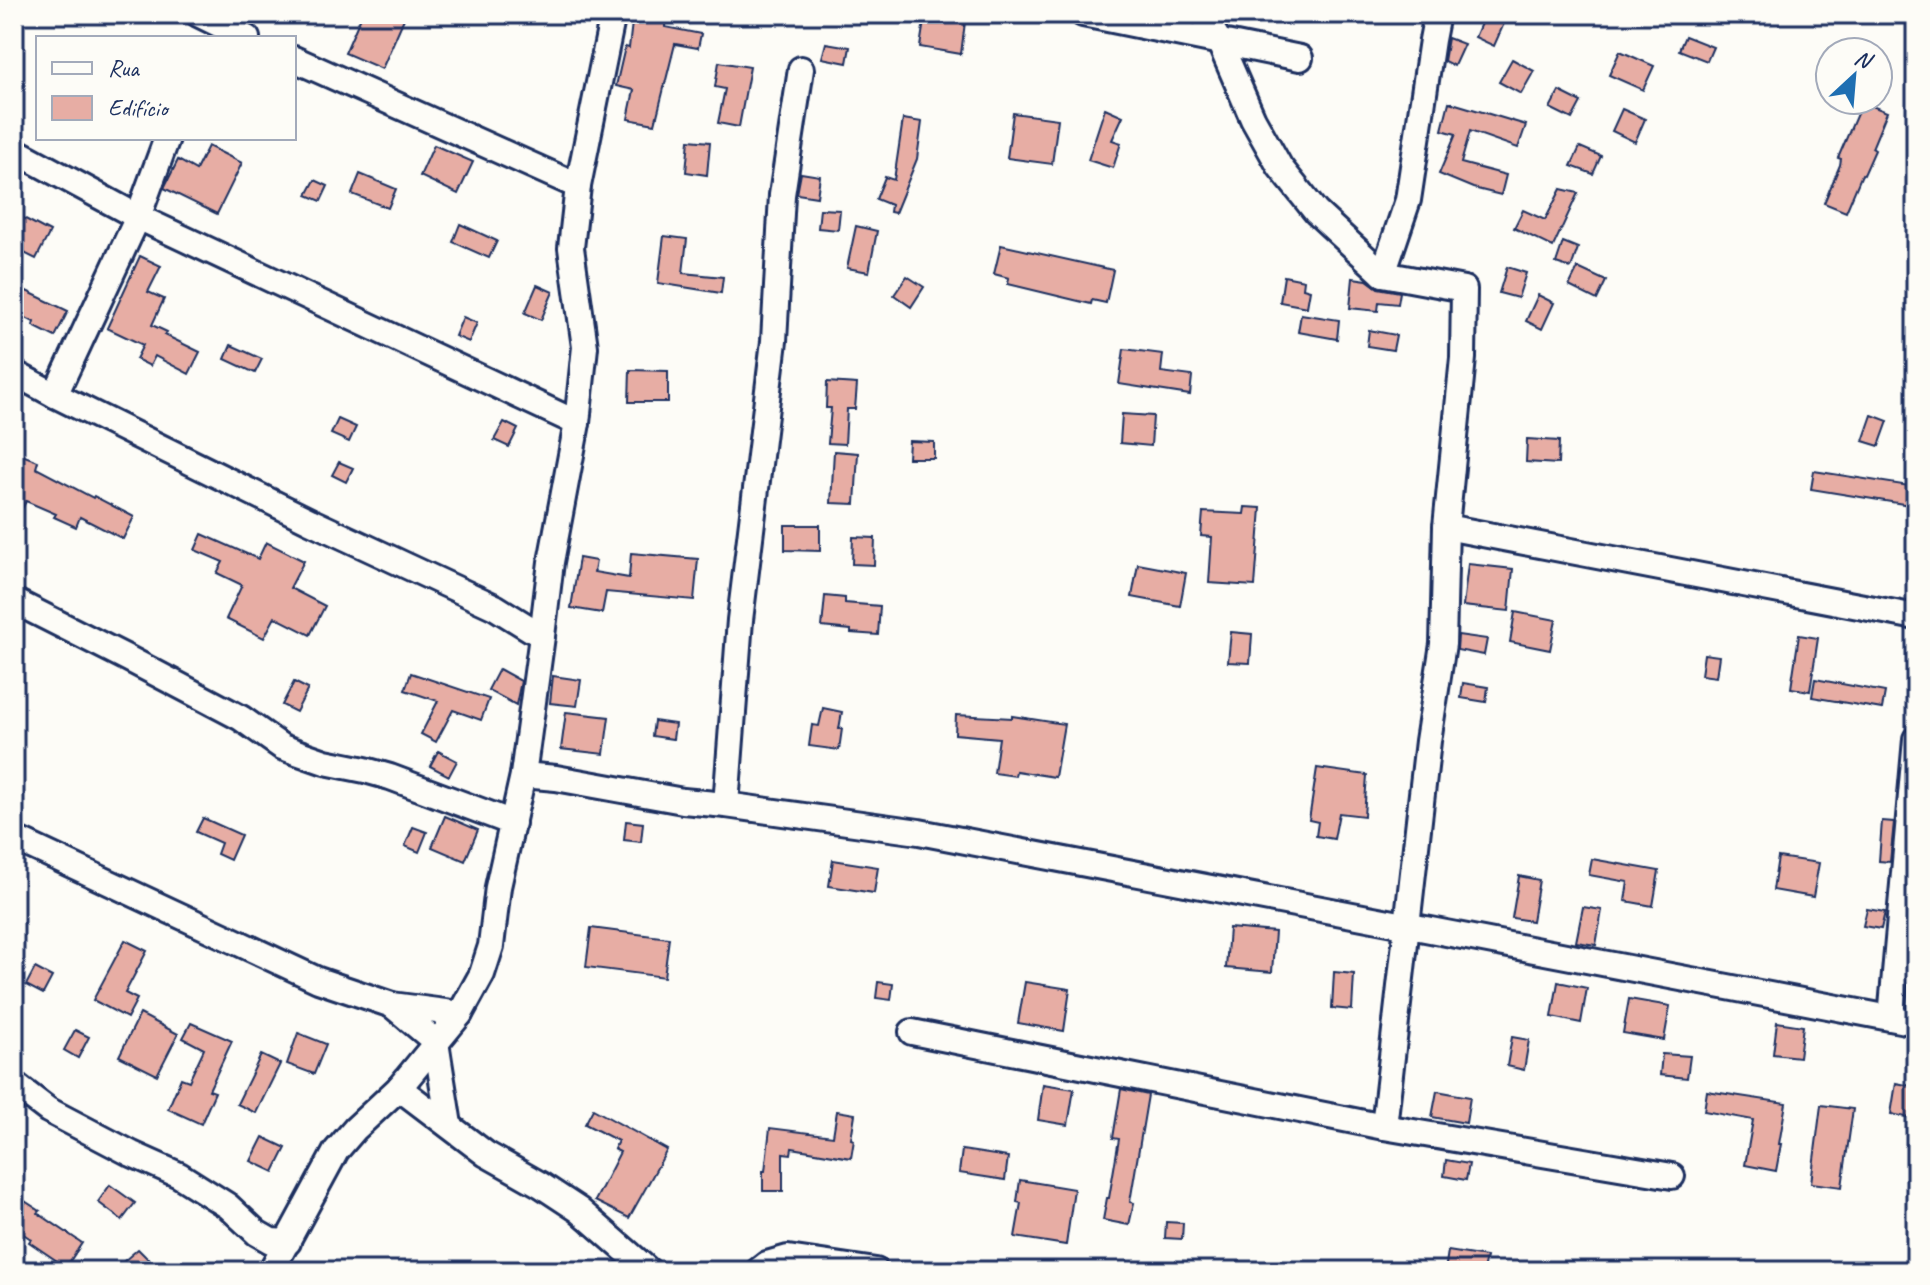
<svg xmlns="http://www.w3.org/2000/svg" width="1930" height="1285" font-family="Caveat,sans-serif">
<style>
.building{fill:#e7ada4;stroke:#1b2f5e;stroke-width:2}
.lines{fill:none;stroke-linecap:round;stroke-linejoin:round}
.minor-casing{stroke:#1b2f5e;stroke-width:30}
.minor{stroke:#fdfcf7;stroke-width:24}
</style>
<rect width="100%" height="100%" fill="#fdfcf7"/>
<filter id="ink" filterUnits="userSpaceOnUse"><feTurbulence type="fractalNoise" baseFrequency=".0125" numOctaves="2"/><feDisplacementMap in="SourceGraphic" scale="16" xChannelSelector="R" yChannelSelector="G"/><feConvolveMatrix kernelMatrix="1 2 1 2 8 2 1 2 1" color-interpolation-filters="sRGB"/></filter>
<g filter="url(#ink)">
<!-- building -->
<g class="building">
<polygon points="362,14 406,14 382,69 345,53"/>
<polygon points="633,14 666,14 665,27 701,34 698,48 675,44 655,124 628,119 634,90 616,86 625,47 629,48"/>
<polygon points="925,14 966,14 961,54 920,47"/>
<polygon points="1485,14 1496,14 1506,19 1494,46 1475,37"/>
<polygon points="1685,36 1713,47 1707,61 1679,50"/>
<polygon points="1448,38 1464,44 1454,66 1444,61"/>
<polygon points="826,43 850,47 847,63 822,58"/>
<polygon points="1620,51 1654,66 1643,90 1609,75"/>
<polygon points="1512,59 1534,71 1521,94 1499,82"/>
<polygon points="719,62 750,67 739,127 718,123 725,89 715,87"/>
<polygon points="1559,91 1581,102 1572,119 1550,108"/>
<polygon points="1449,102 1526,125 1518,148 1470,131 1461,163 1506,175 1501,195 1473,188 1439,174 1456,134 1442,130"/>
<polygon points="1862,102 1887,112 1872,148 1875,150 1864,175 1862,174 1846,212 1824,203 1840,165 1841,159 1838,158"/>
<polygon points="1105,108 1123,116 1112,140 1121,143 1113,168 1088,160"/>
<polygon points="1622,109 1645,119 1635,142 1612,131"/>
<polygon points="1013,113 1058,119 1052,164 1007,158"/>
<polygon points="903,119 922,122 917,159 895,213 890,212 891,205 876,199 885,177 894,180"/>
<polygon points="689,140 710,142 707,175 686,172"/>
<polygon points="434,145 473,162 458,194 420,176"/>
<polygon points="208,146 242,163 217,214 164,188 178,160 196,170"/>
<polygon points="1580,147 1601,156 1593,174 1571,166"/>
<polygon points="801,173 820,176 817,197 797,194"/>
<polygon points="360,174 396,189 388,208 352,194"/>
<polygon points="315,180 328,186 321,201 307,195"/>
<polygon points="1561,189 1578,193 1553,247 1514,228 1523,210 1545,220"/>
<polygon points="820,209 840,210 838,230 818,228"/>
<polygon points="14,213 50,232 36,259 14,248"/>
<polygon points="460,224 497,241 489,258 453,242"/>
<polygon points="856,226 877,231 869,272 847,268"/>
<polygon points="664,236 687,239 683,273 723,277 721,293 658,283"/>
<polygon points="1563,242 1578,248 1571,268 1556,263"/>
<polygon points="1001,245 1113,270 1106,303 1092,300 1091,304 1008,284 1009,278 994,274"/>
<polygon points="140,256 161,266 148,292 164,299 152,325 167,332 165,335 200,352 189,374 155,356 150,366 136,359 143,345 107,328"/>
<polygon points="1507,267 1526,273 1518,298 1499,293"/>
<polygon points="1578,268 1606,281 1597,300 1569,286"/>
<polygon points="907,276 924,287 911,307 894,295"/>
<polygon points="1284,276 1304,280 1303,288 1310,290 1307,307 1280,302"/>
<polygon points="1353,278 1367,280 1378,288 1400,292 1398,304 1379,302 1378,311 1350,308"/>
<polygon points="14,285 68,311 55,337 33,326 34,322 14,312"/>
<polygon points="537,285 553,292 541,320 525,313"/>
<polygon points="1538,295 1554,303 1542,329 1526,321"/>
<polygon points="1301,314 1339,320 1337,339 1298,332"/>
<polygon points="463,317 477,323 469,342 455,336"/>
<polygon points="1369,330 1396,335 1393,350 1367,346"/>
<polygon points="231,345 262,359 255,373 225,359"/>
<polygon points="1124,349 1163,354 1161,372 1192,376 1190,395 1119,384"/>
<polygon points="630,370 668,371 668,402 629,402"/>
<polygon points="827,382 857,384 855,409 847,409 845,444 828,443 831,408 826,408"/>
<polygon points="1122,414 1153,416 1151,446 1120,443"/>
<polygon points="1872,415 1888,421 1879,446 1863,441"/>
<polygon points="338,419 356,427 349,442 331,434"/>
<polygon points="504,422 518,429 509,447 494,440"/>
<polygon points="1527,439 1559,441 1558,464 1526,462"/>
<polygon points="909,441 934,442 934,458 908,458"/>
<polygon points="834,451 858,453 855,504 831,503"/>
<polygon points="14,452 38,461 36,468 93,498 94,496 134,517 123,539 80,517 76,527 54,517 56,514 26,501 14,524"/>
<polygon points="339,462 353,468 346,482 332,475"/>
<polygon points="1814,471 1916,487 1916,506 1811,489"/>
<polygon points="1245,507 1261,508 1255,586 1209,583 1212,537 1201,536 1203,512 1244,514"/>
<polygon points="785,525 820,525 820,551 785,550"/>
<polygon points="202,534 258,559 266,542 304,561 290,588 325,606 310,635 275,617 264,638 226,619 242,585 217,573 223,562 195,550"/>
<polygon points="853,537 875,538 874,565 852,564"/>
<polygon points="631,553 698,559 694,600 606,592 602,613 571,608 579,558 596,561 594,572 629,578"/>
<polygon points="1138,564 1186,573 1180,606 1132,597"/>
<polygon points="1468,564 1513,569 1509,611 1463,606"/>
<polygon points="825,596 845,598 845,603 880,606 878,635 851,633 851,630 822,627"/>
<polygon points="1515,612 1556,620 1550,650 1510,642"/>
<polygon points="1231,632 1252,634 1250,663 1228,662"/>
<polygon points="1458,635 1487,639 1484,655 1457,650"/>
<polygon points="1799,635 1818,638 1810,691 1791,688"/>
<polygon points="1704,654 1719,656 1716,677 1701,675"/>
<polygon points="499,669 521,681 516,705 488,690"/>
<polygon points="411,673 489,699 481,720 453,710 436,742 421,734 438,701 405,690"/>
<polygon points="553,676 581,680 577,706 550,703"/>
<polygon points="1815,679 1885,692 1882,709 1812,697"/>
<polygon points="294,682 308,689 296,712 282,705"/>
<polygon points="1463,683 1488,687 1486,702 1461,698"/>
<polygon points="823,708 842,712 839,729 842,729 839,750 809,746 812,725 819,726"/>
<polygon points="566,712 609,717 604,754 561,749"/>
<polygon points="956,715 1012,718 1012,716 1064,724 1055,777 1016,771 1015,776 994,773 999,738 955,734"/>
<polygon points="654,721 675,724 673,739 652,736"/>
<polygon points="438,751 457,761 449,776 430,766"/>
<polygon points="1317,768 1367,775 1364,816 1339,813 1334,839 1316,836 1318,822 1309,820"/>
<polygon points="445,816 478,830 465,861 432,847"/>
<polygon points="203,818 241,835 230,860 217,854 221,843 196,832"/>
<polygon points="626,821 643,823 641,842 624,840"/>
<polygon points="1882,821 1894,822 1890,862 1879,861"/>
<polygon points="413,827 427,832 419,852 405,846"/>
<polygon points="1778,857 1819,863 1813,897 1773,890"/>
<polygon points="1592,859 1659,871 1653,906 1625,901 1628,882 1589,875"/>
<polygon points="833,860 878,867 874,893 829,886"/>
<polygon points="1519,876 1539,880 1532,921 1512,918"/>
<polygon points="1583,907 1602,910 1596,945 1576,942"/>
<polygon points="1867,909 1885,912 1881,929 1863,926"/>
<polygon points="591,928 669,938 664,977 586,967"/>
<polygon points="1229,928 1275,932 1272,972 1226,968"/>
<polygon points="125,940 147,951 125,993 137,999 127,1018 93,1000"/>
<polygon points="35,968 52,977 43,994 26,985"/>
<polygon points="1334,972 1354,974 1352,1010 1332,1008"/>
<polygon points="878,982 893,984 891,1000 876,998"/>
<polygon points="1025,982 1070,989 1064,1031 1018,1023"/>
<polygon points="1558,982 1587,988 1581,1023 1552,1017"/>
<polygon points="1629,999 1670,1006 1664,1040 1623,1033"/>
<polygon points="140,1014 178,1034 157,1075 119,1056"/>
<polygon points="1777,1022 1803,1026 1799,1057 1773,1054"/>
<polygon points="191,1023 232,1041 209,1090 215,1092 201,1124 168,1109 181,1078 189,1081 204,1049 183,1038"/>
<polygon points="75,1030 89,1037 78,1058 64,1050"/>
<polygon points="298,1033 326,1044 314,1074 287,1064"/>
<polygon points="1512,1037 1529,1040 1524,1070 1507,1066"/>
<polygon points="1662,1054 1690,1056 1687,1078 1660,1075"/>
<polygon points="261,1055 280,1064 256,1113 237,1104"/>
<polygon points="1896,1083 1912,1086 1911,1096 1916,1097 1916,1119 1891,1114"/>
<polygon points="1043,1084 1074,1089 1068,1125 1038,1120"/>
<polygon points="1121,1089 1148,1095 1130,1202 1134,1203 1129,1225 1103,1220 1107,1198 1109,1198 1119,1139 1113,1138"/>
<polygon points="1437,1091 1470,1097 1466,1123 1432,1117"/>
<polygon points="1707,1091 1786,1103 1779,1144 1781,1144 1776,1171 1745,1165 1753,1120 1704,1111"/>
<polygon points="1821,1105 1853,1109 1842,1187 1811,1183"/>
<polygon points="593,1109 667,1150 629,1218 595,1201 620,1152 614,1149 618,1141 585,1124"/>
<polygon points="837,1111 855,1114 851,1139 854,1140 851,1158 792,1148 791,1154 783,1153 783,1191 763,1191 763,1171 765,1171 770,1128 833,1136"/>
<polygon points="263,1137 286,1148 274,1172 251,1161"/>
<polygon points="962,1150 1008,1157 1005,1180 959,1173"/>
<polygon points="1446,1160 1469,1164 1466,1180 1444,1176"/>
<polygon points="1020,1180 1074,1189 1066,1245 1015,1237 1021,1203 1017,1202"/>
<polygon points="110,1185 135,1203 122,1220 98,1202"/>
<polygon points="14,1194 40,1211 38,1213 82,1243 66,1267 29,1242 31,1239 14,1228"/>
<polygon points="1166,1222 1183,1223 1182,1239 1165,1238"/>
<polygon points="138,1249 152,1263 144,1271 134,1271 124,1261"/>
<polygon points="1448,1251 1486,1257 1483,1271 1445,1271"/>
</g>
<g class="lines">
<defs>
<g id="minor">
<polyline points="198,14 247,38"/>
<polyline points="1083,14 1300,58"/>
<polyline points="1203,14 1219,41 1253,119 1280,167 1316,212 1383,274 1464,289 1463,358 1446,527 1443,644 1428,741 1384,1127"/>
<polyline points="294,59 578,186"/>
<polyline points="14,150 138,217 577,423 585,347 571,248 578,186 613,14"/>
<polyline points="1383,274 1408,200 1432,40 1437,14"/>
<polyline points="14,373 55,395 310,521 495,607 542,636"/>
<polyline points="55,395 138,217 167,138"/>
<polyline points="1446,527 1916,617"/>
<polyline points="14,601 129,659 241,718 282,747 325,762 365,770 390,777 513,823"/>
<polyline points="523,775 542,636 551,562 577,423"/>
<polyline points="726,805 740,620 774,341 782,195 801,69"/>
<polyline points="14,838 318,980 392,1005 460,1014"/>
<polyline points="392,1005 436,1042 449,1125"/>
<polyline points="1891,1018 1916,739"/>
<polyline points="912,1032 1384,1127 1672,1176"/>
<polyline points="14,1084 48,1110 132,1154 179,1175 228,1206 257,1233 271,1241 288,1242"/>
<polyline points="399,1088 486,1154 541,1185 579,1210 649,1271"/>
<polyline points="271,1271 336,1151 355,1129 399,1088 460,1014 482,974 491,946 498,887 523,775 556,778 683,801 726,805 919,832 1916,1023"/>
<polyline points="758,1271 767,1264 788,1258 876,1271"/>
</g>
</defs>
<!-- minor casing -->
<use href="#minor" class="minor-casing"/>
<!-- minor -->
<use href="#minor" class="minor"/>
</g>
</g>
<!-- margin -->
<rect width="1930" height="1285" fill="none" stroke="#fdfcf7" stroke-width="48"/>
<rect x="24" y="24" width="1882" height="1237" fill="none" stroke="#1b2f5e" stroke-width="3" filter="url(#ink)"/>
<!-- legend -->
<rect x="36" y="36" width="260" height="104" fill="#fdfcf7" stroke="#a3aaba" stroke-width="2"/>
<rect x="52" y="62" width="40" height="12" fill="#fdfcf7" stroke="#a3aaba" stroke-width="2"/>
<text x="108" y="76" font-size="24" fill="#1b2f5e">Rua</text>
<rect x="52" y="96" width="40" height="24" fill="#e7ada4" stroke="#a3aaba" stroke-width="2"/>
<text x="108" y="116" font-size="24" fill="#1b2f5e">Edifício</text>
<!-- north arrow -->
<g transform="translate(1854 76) rotate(26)"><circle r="38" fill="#fdfcf7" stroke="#a3aaba" stroke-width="2"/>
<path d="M0-6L14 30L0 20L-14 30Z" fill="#1f6fb2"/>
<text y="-12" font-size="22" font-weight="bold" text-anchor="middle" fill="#1b2f5e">N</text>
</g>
</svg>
